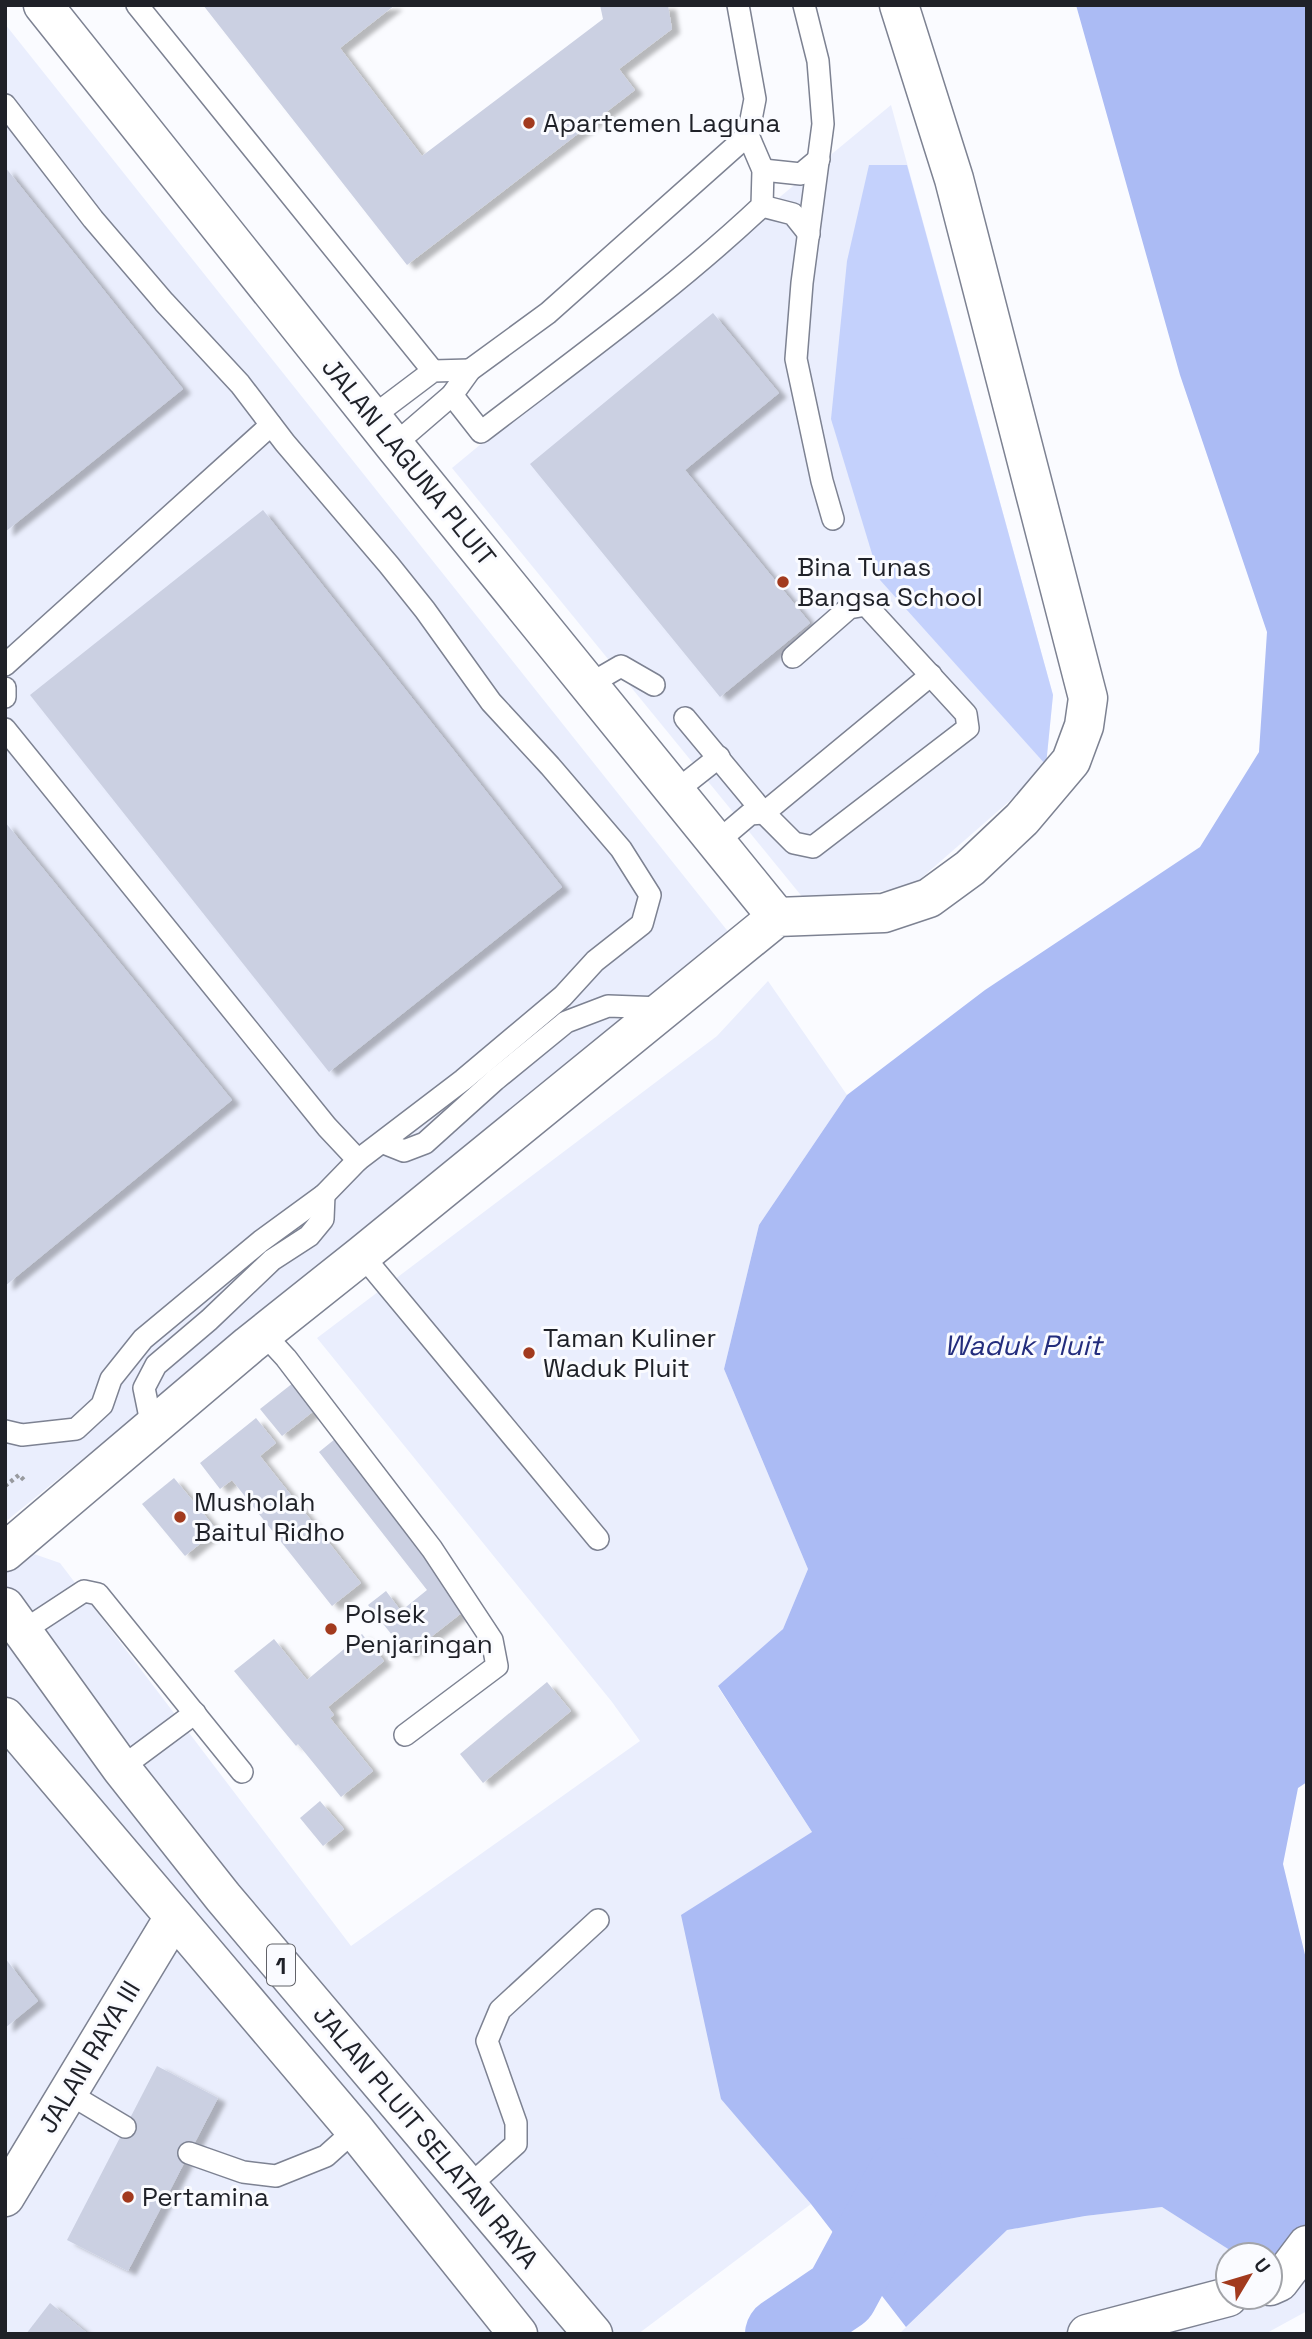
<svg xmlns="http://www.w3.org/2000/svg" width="1312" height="2339" font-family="'Space Grotesk',sans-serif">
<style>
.built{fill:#eaeefd;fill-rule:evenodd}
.green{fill:#c4d1fc}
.water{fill:#abbbf4}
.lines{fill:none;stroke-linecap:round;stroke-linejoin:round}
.river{stroke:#abbbf4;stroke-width:74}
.building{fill:#cbd0e2;filter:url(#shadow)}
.lane-casing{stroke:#7d8292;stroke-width:24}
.street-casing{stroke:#7d8292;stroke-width:41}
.highway-casing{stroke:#7d8292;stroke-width:41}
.path{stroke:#989a9f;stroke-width:4.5;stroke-dasharray:3.5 3.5;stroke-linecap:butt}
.lane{stroke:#fff;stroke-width:21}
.street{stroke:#fff;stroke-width:38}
.highway{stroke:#fff;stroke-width:38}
.poi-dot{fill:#a23a1e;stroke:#fafbff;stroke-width:2.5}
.labels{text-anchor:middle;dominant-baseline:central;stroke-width:6;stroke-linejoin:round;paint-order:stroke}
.shield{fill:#fafbff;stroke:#616268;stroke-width:2}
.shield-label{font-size:24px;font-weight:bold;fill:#1f2128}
.poi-label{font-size:26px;fill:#1f2128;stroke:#fafbff;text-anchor:start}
.street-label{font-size:26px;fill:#1f2128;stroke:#fafbff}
.water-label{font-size:28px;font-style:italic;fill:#232d7d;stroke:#fafbff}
</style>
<defs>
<filter id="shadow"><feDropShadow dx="8" dy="4.5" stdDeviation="2" flood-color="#0004"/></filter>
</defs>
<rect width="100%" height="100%" fill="#fafbff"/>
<!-- built -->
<g class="built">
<polygon points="5,24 730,934 5,1522"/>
<polygon points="891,105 1053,695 1046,765 1013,798 910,888 804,899 452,468"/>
<polygon points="768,981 847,1095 759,1225 724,1369 808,1569 783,1629 718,1687 812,1832 721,2098 811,2204 638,2334 5,2334 5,1544 60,1563 351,1946 640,1741 612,1702 317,1338 717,1036"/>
<path d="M1162,2207l74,47 54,1 17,22v34l-42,23h-366l107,-104 79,-14zM1228,2255h42v42h-42z"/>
</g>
<!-- green -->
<polygon class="green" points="869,165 907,165 1053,695 1046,765 880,580 831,419 847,261"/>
<!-- water -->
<polygon class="water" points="1076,5 1307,5 1307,1782 1298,1788 1283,1864 1307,1963 1307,2236 1290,2255 1236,2254 1162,2207 1085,2216 1007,2230 906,2327 811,2204 721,2099 681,1915 812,1832 718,1686 783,1629 808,1569 724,1369 759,1225 847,1095 985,990 1200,847 1259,752 1267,632 1180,375"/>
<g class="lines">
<!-- river -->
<polyline class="river" points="782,2334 841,2294 905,2175"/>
</g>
<!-- building -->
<g class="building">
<polygon points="203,5 395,5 340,48 422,156 603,19 600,5 668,5 672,29 619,69 635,90 407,265"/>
<polygon points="5,167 183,389 5,532"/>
<polygon points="713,313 779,393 685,470 810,623 720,697 530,464"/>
<polygon points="263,510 562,887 329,1072 30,695"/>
<polygon points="5,822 232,1100 5,1286"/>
<polygon points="293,1383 315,1410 282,1436 260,1409"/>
<polygon points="256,1418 276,1443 260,1456 361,1583 332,1606 232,1480 220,1489 200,1463"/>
<polygon points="335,1439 468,1608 408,1655 368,1605 386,1591 401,1611 427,1590 319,1452"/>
<polygon points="174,1478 217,1530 185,1556 142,1504"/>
<polygon points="362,1634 384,1661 328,1707 334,1715 330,1718 373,1771 341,1797 298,1744 296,1746 234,1671 274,1639 307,1680"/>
<polygon points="547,1682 571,1711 483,1783 460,1754"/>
<polygon points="320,1801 344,1829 323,1846 300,1818"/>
<polygon points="5,1958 38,2001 5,2028"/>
<polygon points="157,2066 218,2098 128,2271 67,2240"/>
<polygon points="50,2303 88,2334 26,2334"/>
</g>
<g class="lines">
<defs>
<g id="lane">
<polyline points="137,5 433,371"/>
<polyline points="804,5 818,61 823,124 802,283 796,359 822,481 833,519"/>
<polyline points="5,105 93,219 164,302 240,384 285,443 389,565 425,610 491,702 550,766 621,849 650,895 642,924 595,961 563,996 463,1080 358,1160 324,1195 261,1241 143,1339 111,1379 102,1405 76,1429 22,1435 5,1431"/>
<polyline points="763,170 801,174 819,159"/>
<polyline points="762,206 793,214 809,234"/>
<path d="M452,395l29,37c95,-73 194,-144 281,-226l1,-36 -15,-35"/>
<polyline points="372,417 433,371 470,370"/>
<polyline points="394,445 452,395 470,370 548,313 748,135 755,99 738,5"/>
<polyline points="5,665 271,425"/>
<polyline points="590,684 621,666 654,685"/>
<polyline points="5,688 5,697"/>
<polyline points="685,718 764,813 794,843 813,847 968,728 966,714 866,605 849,608 793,657"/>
<polyline points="5,729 327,1127 358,1160"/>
<polyline points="676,791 719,757"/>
<polyline points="717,842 750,814 764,813 931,675"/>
<polyline points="384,1143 404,1151 425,1143 495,1080 566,1022 608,1006 663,1008"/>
<polyline points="362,1255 598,1539"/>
<polyline points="263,1333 286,1358 432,1549 492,1640 497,1666 405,1735"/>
<polyline points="152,1427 144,1388 156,1365 209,1320 272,1260 309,1236 323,1219 324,1195"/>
<polyline points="23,1631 84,1591 98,1594 242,1772"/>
<polyline points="121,1768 195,1713"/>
<polyline points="68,2093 125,2127"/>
<polyline points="189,2153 243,2172 276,2176 326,2156 355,2130"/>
<polyline points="468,2187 516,2144 516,2123 487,2041 500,2010 598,1920"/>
</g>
<g id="street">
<polyline points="43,5 394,445 777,917"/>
<polyline points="5,1552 249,1345 362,1255 777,917 884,913 929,898 970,868 1022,819 1071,761 1084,726 1088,698 954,179 899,5"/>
<polyline points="5,2197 174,1917"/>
<polyline points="1270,2286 1279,2282 1307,2245"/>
<polyline points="1087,2334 1228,2297"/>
</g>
<g id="highway">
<polyline points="5,1607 121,1768 223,1897 593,2334"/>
<polyline points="5,1717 355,2130 518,2334"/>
</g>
</defs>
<!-- lane casing -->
<use href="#lane" class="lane-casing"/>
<!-- street casing -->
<use href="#street" class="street-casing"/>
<!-- highway casing -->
<use href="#highway" class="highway-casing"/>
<!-- path -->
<polyline class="path" points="5,1486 19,1475 26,1482"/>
<!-- lane -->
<use href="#lane" class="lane"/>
<!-- street -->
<use href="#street" class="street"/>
<!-- highway -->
<use href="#highway" class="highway"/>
</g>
<!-- markers -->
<g class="poi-dot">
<circle cx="529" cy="123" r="7"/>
<circle cx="783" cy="582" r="7"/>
<circle cx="529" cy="1353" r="7"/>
<circle cx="180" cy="1517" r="7"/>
<circle cx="331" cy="1629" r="7"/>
<circle cx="128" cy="2197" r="7"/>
</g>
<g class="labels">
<!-- shield labels -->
<rect class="shield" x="267" y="1944.5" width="28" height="41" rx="5"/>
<g class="shield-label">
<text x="281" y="1965">1</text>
</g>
<!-- poi labels -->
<g class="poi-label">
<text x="543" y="123">Apartemen Laguna</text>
<text x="797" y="567">Bina Tunas<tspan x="797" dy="30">Bangsa School</tspan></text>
<text x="543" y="1338">Taman Kuliner<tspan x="543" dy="30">Waduk Pluit</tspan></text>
<text x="194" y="1502">Musholah<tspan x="194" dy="30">Baitul Ridho</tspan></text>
<text x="345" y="1614">Polsek<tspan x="345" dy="30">Penjaringan</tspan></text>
<text x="142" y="2197">Pertamina</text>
</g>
<!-- street labels -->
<g class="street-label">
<text transform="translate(409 462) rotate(51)">JALAN LAGUNA PLUIT</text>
<text transform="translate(89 2057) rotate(-59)">JALAN RAYA III</text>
<text transform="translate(426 2137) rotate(50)">JALAN PLUIT SELATAN RAYA</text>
</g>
<!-- water labels -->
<g class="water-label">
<text x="1023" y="1345">Waduk Pluit</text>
</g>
</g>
<!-- border -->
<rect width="1312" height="2339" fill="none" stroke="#1f2128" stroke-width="14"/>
<!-- north arrow -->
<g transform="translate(1249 2276) rotate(52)"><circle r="33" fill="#fafbff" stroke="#a2a4a9" stroke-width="2"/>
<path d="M0-5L12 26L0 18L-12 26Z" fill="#a23a1e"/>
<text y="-10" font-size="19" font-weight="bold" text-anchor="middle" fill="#1f2128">U</text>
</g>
</svg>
